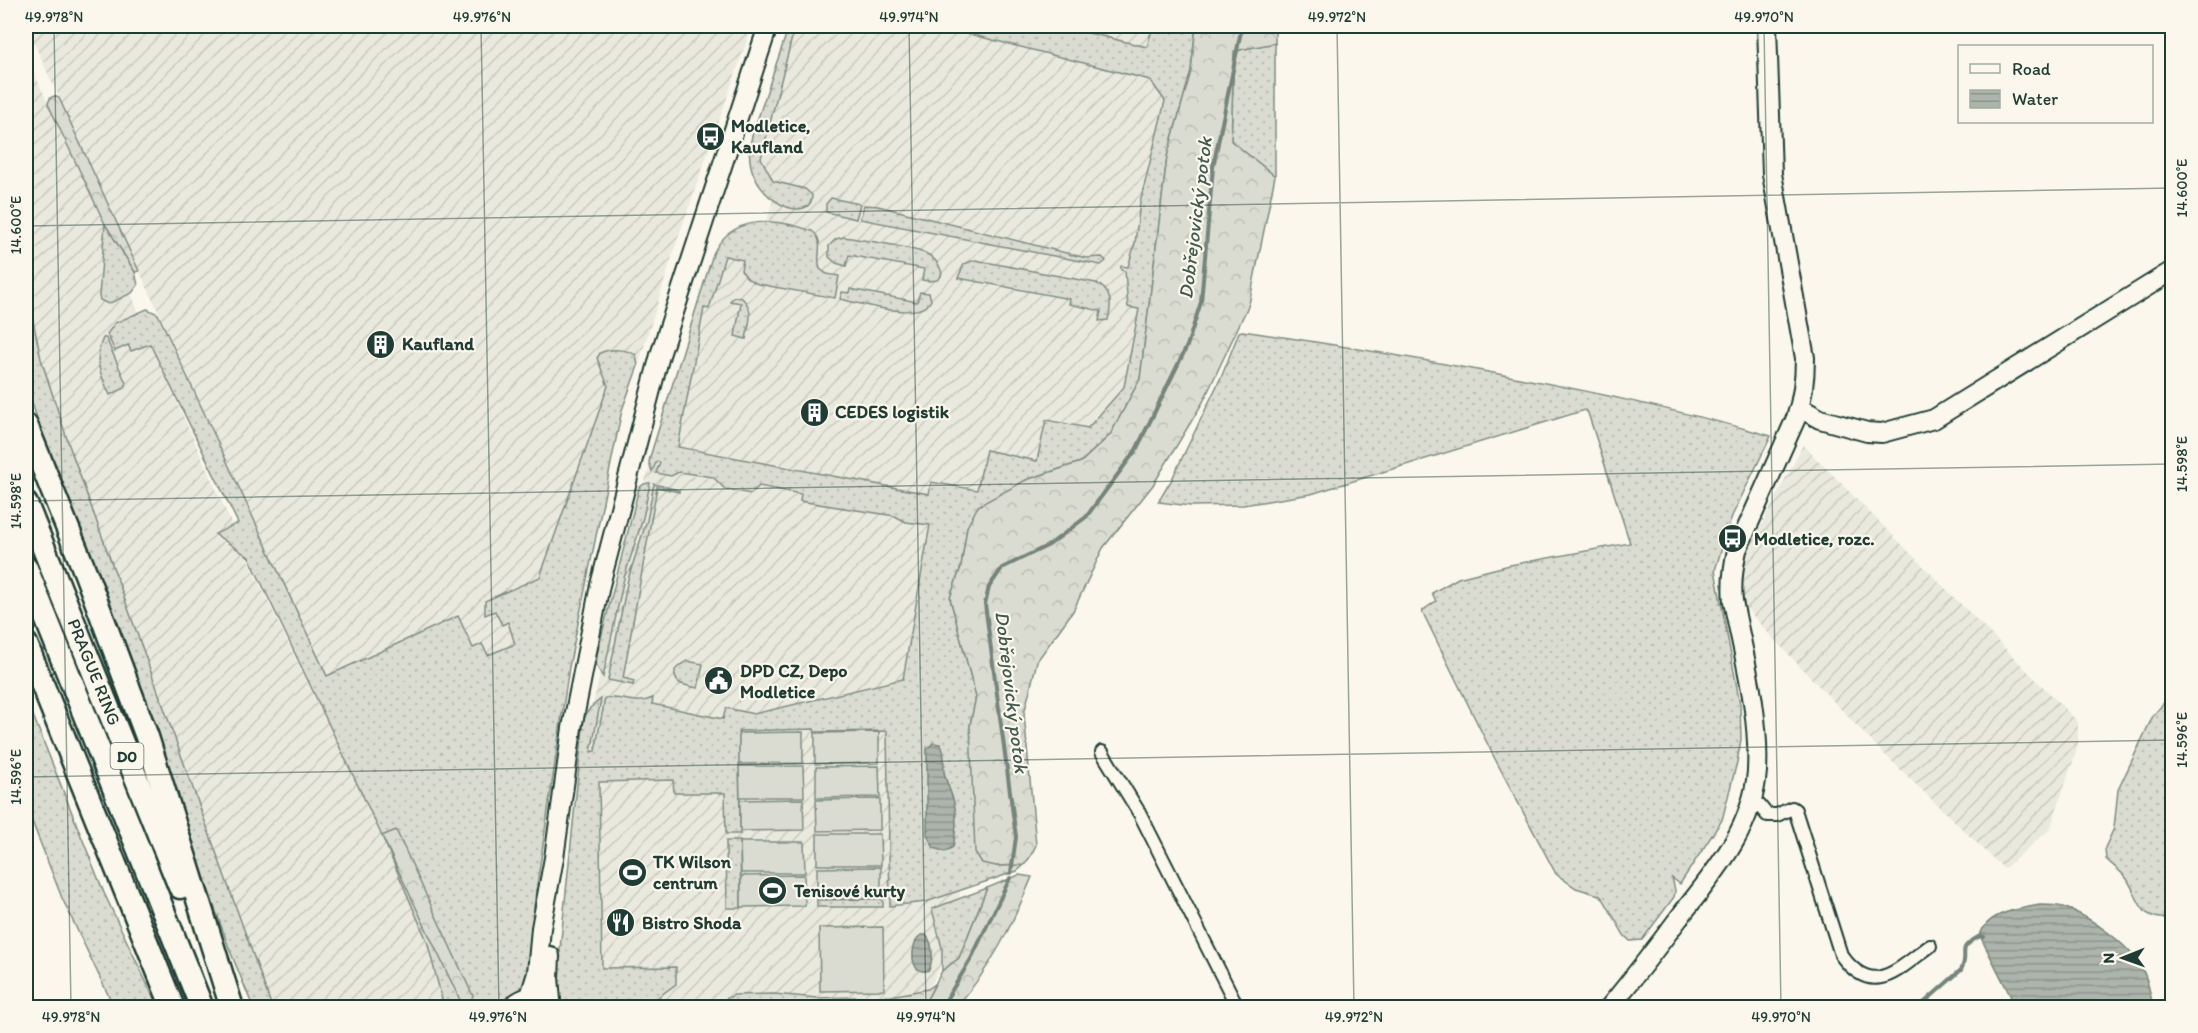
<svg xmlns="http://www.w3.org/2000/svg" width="2198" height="1033" font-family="Itim,sans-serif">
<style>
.industrial{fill:url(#industrial-furrows)}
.grass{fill:url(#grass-dots);stroke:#7d8c82;stroke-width:1.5}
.forest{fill:url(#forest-crowns);stroke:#7d8c82;stroke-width:1.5}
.pitch{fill:#dbdcd1;stroke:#7d8c82;stroke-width:1.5}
.water{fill:url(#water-rules);stroke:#74847b;stroke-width:1.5}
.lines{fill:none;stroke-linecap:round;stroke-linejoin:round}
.stream{stroke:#74847b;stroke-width:4}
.street-casing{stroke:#1f3d34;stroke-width:16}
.secondary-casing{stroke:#1f3d34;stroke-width:22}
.highway-casing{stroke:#1f3d34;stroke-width:27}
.street{stroke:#fbf7ec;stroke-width:12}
.secondary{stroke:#fbf7ec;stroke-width:18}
.highway{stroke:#fbf7ec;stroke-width:22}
.ticks{fill:none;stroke:#1f3d34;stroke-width:1.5;stroke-opacity:0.45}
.labels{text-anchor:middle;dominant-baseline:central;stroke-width:4.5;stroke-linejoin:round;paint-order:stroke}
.shield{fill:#fbf7ec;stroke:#61756b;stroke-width:1.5}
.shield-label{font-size:16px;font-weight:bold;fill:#1f3d34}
.poi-label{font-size:18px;font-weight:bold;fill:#1f3d34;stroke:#fbf7ec;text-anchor:start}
.street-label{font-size:18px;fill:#1f3d34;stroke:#fbf7ec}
.water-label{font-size:20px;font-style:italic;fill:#425b52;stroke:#fbf7ec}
.neatline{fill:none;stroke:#1f3d34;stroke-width:2}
.ticks-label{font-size:15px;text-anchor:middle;fill:#1f3d34}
</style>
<defs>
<pattern id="industrial-furrows" width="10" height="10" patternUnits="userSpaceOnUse" patternTransform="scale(1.5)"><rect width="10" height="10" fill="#eae9de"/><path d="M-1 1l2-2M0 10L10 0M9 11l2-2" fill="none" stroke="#c8c9bf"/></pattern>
<pattern id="grass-dots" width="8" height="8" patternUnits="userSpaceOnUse" patternTransform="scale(1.5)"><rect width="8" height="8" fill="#dbdcd1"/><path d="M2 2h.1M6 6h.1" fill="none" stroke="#bcbeb4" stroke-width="1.8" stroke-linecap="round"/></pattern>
<pattern id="forest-crowns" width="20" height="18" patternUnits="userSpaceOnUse" patternTransform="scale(1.5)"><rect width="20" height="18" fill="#dbdcd1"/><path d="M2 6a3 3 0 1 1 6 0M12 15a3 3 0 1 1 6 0" fill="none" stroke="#bcbeb4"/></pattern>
<pattern id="water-rules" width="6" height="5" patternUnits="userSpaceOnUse" patternTransform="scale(1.5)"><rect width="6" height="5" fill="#adb4aa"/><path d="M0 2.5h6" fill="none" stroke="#8c948b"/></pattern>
</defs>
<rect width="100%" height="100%" fill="#fbf7ec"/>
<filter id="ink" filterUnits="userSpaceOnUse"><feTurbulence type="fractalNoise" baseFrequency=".0167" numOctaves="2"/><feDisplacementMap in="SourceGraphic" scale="12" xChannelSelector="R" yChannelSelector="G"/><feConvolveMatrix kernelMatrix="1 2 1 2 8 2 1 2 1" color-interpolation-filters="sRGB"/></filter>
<g filter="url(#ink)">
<!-- industrial -->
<g class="industrial">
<polygon points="26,26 752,26 676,244 638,366 611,380 540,577 498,991 327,676"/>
<polygon points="790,26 1219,26 1141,394 1026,469 955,558 960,927 920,1007 560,1008 582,752 644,484 720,250 766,223 773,200 751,161"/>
<polygon points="26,56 105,224 150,343 248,560 318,705 328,721 382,836 427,941 444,1007 272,1007 69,445 41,359 26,283"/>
<polygon points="1803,445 2078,722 2078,746 2050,829 2004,869 1878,748 1770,635 1740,601 1743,561"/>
</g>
<!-- grass -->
<g class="grass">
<path d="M789,26h6l-34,132 12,23 32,8 7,6c0,34 -77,2 -60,-59z"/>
<path d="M938,26h35l19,4 1,-4h67l87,21 6,-21h43l-5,45 -24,86 -27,222 -30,56 -29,27 -55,18 -59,47 -6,40 -11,31 26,99 -6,28 26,141 28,-1 -7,6 -91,31 -36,4 -3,-175 -72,1 -1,-3 -75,2 1,103h-14l-1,-41h-51l-1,-13 -74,2 3,186 74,-1v17l-33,24 -77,-1 -8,-10 -2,-9 28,-270 6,-10 11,-9 -10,53 4,-1 10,-53c19,-2 31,8 48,0l-1,6 71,15 3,-11 28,6 149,-35 27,-154 -24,-3 -11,-6 -95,-15 1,-7 -42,-8 -8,8 -26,-5 -12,-12 -34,-5 -8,4 -15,-3 4,-10 -3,-2 -5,10 -3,-9 1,-5 63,-203c18,-40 64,-36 99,-23 14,10 3,24 8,38l7,5 12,2 -4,22 -77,-14 -10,-5 -7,-9 2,-10 -18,-4 -16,53 -5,-1 -26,139 251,47 2,-12 46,8 9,-40 51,11 9,-41 42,8 36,-41 15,-78 -11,-2 -3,-36 -4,-1v-4l7,1 7,-24 5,-40 25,-102 -15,-21z"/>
<polygon points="1275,43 1275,176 1231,141 1234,51"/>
<polygon points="831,198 860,204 856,219 826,212 826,204"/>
<polygon points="864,205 878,206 1086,258 1102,257 1106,261 1101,265 860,219"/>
<polygon points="105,224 135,272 138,285 132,293 108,304 100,300 99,296"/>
<path d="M844,237c24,4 59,8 81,16 14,5 30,33 -3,27l2,-11 -75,-14 -3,11 -10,-3 -7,-6v-11l7,-7z"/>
<path d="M975,260l121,23c16,8 16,21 12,37l-9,1 2,-10 -32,-7 1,-5 -112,-21 6,-14z"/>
<polygon points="26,287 41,359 69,445 272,1007 253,1007 229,948 92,562 46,445 26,385"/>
<path d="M850,289l67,13 3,-10 9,1 2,7c-10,23 -71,3 -91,-1l2,-7 7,1z"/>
<path d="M734,297l8,1c13,12 7,25 4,41l-11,-3 6,-33 -11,-2z"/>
<path d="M147,309l11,5 169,362 131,-60 15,32 9,-4 6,11 27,-11 -7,-22 -6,3 -7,-14 -10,4v-14l55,-24 68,-191 -11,-28 3,-5c11,-5 26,-4 36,2l2,11 -16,44 -53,257 -34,232 -10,91c-11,5 -19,13 -30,17h-51l-17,-66 -45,-105 -133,-279 -34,-23 23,-11 -88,-179 -19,7 -3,-6 -13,6 -8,-17 8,-11z"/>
<path d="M1242,331c77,11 154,24 230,38 101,19 201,39 299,67l-39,80 -17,54 25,134 1,35 -4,23 -15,58 -42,64 -8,-6 3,12 -1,7 -32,43 -12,1 -6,-6 -20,-35 -5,-5 -23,-7 -20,-14 -62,-117 -72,-146 14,-10 -4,-8 26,-15 52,-13 120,-22 -42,-130 -3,-3 -274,84 -68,11 -52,1 -33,-4 13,-21 52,-108 16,-41z"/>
<path d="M103,338h3l20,45 -1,5 -15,7c-10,-21 -17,-35 -7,-57z"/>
<polygon points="650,483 643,518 624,578 603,677 596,665 597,654 639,488 644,484"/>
<polygon points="654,484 679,490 679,492 657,487 623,678 634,681 633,685 608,680 628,579 647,520"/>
<path d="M687,661l16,3 -5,24c-12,-3 -25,-2 -23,-18l5,-5z"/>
<path d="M2172,693v225c-34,3 -31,-17 -45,-39 -6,-8 -14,-13 -21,-20l-1,-11 9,-20 4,-38 35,-74z"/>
<polygon points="26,698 104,893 158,1007 114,1007 62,898 26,806"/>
<polygon points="726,841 740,841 741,908 727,908"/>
<polygon points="987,888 959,958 942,971 942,948 932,909"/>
<polygon points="883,899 883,907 817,907 817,900"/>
<polygon points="935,984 923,1007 707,1008 734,995 774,994 817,998 891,996 928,989"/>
</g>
<!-- forest -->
<g class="forest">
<polygon points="1196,26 1275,26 1275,43 1234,51 1231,141 1275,176 1249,304 1203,402 1153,485 1103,548 1073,611 1037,661 1024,714 1036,845 1030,857 1024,865 996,866 982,863 975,852 970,725 976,697 950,598 961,567 967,527 978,506 1026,480 1081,462 1110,435 1140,379 1167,157 1191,71"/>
<polygon points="54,96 59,98 139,271 135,272 105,224 48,104 50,98"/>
<polygon points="396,830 473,996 469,1003 461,1002 382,836"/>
<path d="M1019,875l13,2c-21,50 -40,90 -76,130h-33l19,-36 17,-13 28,-70z"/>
</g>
<!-- pitch -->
<g class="pitch">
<polygon points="803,732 803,763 739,764 739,733"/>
<polygon points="879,732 879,763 815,764 815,733"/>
<polygon points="739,766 803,766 804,797 740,797"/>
<polygon points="879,766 880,797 816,798 816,767"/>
<polygon points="803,799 804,830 740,831 740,800"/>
<polygon points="880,799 880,830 817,831 816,800"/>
<polygon points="817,834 880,834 881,865 817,865"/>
<polygon points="740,842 804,842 805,873 741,873"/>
<polygon points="881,867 881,898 817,899 817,868"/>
<polygon points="804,875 805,906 741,907 741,876"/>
<polygon points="883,927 884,990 820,991 819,928"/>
</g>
<!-- water -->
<g class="water">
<path d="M933,743l7,1c6,7 3,19 4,28 2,10 6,18 9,27 5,16 3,33 0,48l-8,5 -11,-4 -7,-13v-86z"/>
<path d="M2040,905c7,0 16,0 23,2 27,9 72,41 82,68 4,10 6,22 8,32h-137l-36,-71c6,-24 39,-27 60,-31z"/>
<path d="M921,935h5c8,9 7,25 3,35 -20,8 -20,-27 -8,-35z"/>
</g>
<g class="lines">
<!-- stream -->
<g class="stream">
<polyline points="1011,873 1016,837 985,604 989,587 1002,568 1049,545 1086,517 1136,450 1187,346 1201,302 1213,167 1242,26"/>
<polyline points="941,1008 971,959 1010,878"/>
<path d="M1918,1008l43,-38c10,-20 -8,-19 19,-34l4,1"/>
</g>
<defs>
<g id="street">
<polyline points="1102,752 1140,814 1238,1008"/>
<path d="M1751,802l8,3 8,10h10l15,-7 3,2 46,145c32,44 56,15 89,-9"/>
</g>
<g id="secondary">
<polyline points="1800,408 1820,419 1867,432 1882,433 1934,419 2172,271"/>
<polyline points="550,956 549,978 551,1000"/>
<polyline points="530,996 537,973 541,928 554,858 572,728 600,585 660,355 768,26"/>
<path d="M511,1008c9,-10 18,-12 30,-12"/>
<path d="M1609,1008c25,-31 49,-62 73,-94 33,-42 71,-86 75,-143 3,-57 -13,-114 -24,-170 -2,-18 0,-33 4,-51l59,-132c7,-20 9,-39 9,-60l-33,-184 -5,-148"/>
</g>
<g id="highway">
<polyline points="26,425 86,574 147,737 232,1008"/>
<polyline points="26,504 180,887"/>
<polyline points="26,568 202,1008"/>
<polyline points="26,644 173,1008"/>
</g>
</defs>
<!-- street casing -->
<use href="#street" class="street-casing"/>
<!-- secondary casing -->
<use href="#secondary" class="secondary-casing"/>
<!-- highway casing -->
<use href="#highway" class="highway-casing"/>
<!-- street -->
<use href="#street" class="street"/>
<!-- secondary -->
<use href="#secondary" class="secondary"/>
<!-- highway -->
<use href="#highway" class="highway"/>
</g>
</g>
<!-- ticks -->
<path class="ticks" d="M54,26l17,982M481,26l18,982M909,26l17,982M1337,26l17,982M1764,26l17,982M26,226l2146,-38M26,501l2146,-37M26,777l2146,-37"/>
<!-- icons -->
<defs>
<symbol id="bus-disc" viewBox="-11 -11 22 22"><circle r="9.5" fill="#1f3d34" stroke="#fbf7ec"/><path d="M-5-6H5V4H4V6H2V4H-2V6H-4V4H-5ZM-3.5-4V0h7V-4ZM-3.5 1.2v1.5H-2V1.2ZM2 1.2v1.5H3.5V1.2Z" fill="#fff"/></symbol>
<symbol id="building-disc" viewBox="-11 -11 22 22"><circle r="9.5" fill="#1f3d34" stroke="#fbf7ec"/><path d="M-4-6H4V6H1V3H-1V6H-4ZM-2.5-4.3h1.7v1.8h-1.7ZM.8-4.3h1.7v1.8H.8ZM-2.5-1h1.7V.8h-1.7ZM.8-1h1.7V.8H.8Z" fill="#fff"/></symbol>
<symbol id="civic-disc" viewBox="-11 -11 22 22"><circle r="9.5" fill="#1f3d34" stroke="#fbf7ec"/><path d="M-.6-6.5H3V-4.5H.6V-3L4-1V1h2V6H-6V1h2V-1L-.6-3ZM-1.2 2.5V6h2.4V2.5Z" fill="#fff"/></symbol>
<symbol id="stadium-disc" viewBox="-11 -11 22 22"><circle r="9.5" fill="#1f3d34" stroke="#fbf7ec"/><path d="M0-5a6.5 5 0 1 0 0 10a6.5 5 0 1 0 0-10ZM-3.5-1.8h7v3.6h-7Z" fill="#fff"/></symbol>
<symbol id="restaurant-disc" viewBox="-11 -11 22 22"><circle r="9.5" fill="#1f3d34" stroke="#fbf7ec"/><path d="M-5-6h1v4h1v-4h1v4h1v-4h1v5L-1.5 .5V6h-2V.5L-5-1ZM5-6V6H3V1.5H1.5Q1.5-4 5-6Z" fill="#fff"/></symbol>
</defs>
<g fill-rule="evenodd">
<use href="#bus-disc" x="694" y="120" width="33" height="33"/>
<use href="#building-disc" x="364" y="328" width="33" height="33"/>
<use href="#building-disc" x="798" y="396" width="33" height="33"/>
<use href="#bus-disc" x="1716" y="522" width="33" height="33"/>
<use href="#civic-disc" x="702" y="664" width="33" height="33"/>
<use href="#stadium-disc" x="616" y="856" width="33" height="33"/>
<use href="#stadium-disc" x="756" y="874" width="33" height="33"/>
<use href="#restaurant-disc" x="604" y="906" width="33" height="33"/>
</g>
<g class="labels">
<!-- shield labels -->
<rect class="shield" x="110.5" y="743" width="33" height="26" rx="4.5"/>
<g class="shield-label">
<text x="127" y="756">D0</text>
</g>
<!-- poi labels -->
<g class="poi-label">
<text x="731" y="126">Modletice,<tspan x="731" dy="21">Kaufland</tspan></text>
<text x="402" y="344">Kaufland</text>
<text x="835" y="412">CEDES logistik</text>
<text x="1754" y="539">Modletice, rozc.</text>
<text x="740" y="671">DPD CZ, Depo<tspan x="740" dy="21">Modletice</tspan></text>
<text x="653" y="862">TK Wilson<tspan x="653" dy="21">centrum</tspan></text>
<text x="794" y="891">Tenisové kurty</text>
<text x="642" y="923">Bistro Shoda</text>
</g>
<!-- street labels -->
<g class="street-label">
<text transform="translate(94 672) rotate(68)">PRAGUE RING</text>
</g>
<!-- water labels -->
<g class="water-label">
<text transform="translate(1195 218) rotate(-83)">Dobřejovický potok</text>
<text transform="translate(1012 692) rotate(83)">Dobřejovický potok</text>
</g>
</g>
<!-- margin -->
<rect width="2198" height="1033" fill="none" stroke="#fbf7ec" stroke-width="66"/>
<!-- legend -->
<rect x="1958" y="45" width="195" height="78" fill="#fbf7ec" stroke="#a3ada2" stroke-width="1.5"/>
<rect x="1970" y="64" width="30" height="9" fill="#fbf7ec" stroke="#a3ada2" stroke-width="1.5"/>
<text x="2012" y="75" font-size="18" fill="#1f3d34">Road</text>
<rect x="1970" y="90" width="30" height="18" fill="url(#water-rules)" stroke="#a3ada2" stroke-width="1.5"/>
<text x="2012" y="105" font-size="18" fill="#1f3d34">Water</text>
<!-- north arrow -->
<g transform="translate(2123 958) rotate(269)" stroke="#fbf7ec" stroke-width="4.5" paint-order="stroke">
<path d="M0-4.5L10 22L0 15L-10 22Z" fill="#1f3d34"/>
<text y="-9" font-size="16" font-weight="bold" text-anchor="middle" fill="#1f3d34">N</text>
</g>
<rect x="33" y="33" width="2132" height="967" class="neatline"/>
<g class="ticks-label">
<text x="54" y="22">49.978°N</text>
<text x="482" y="22">49.976°N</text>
<text x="909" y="22">49.974°N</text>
<text x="1337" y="22">49.972°N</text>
<text x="1764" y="22">49.970°N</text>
<text transform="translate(2182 188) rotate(-90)" y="5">14.600°E</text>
<text transform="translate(16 225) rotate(-90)" y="5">14.600°E</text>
<text transform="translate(2182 464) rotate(-90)" y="5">14.598°E</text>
<text transform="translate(16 501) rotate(-90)" y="5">14.598°E</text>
<text transform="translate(2182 740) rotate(-90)" y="5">14.596°E</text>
<text transform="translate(16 777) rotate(-90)" y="5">14.596°E</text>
<text x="71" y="1022">49.978°N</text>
<text x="498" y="1022">49.976°N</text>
<text x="926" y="1022">49.974°N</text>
<text x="1354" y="1022">49.972°N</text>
<text x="1781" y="1022">49.970°N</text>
</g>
</svg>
